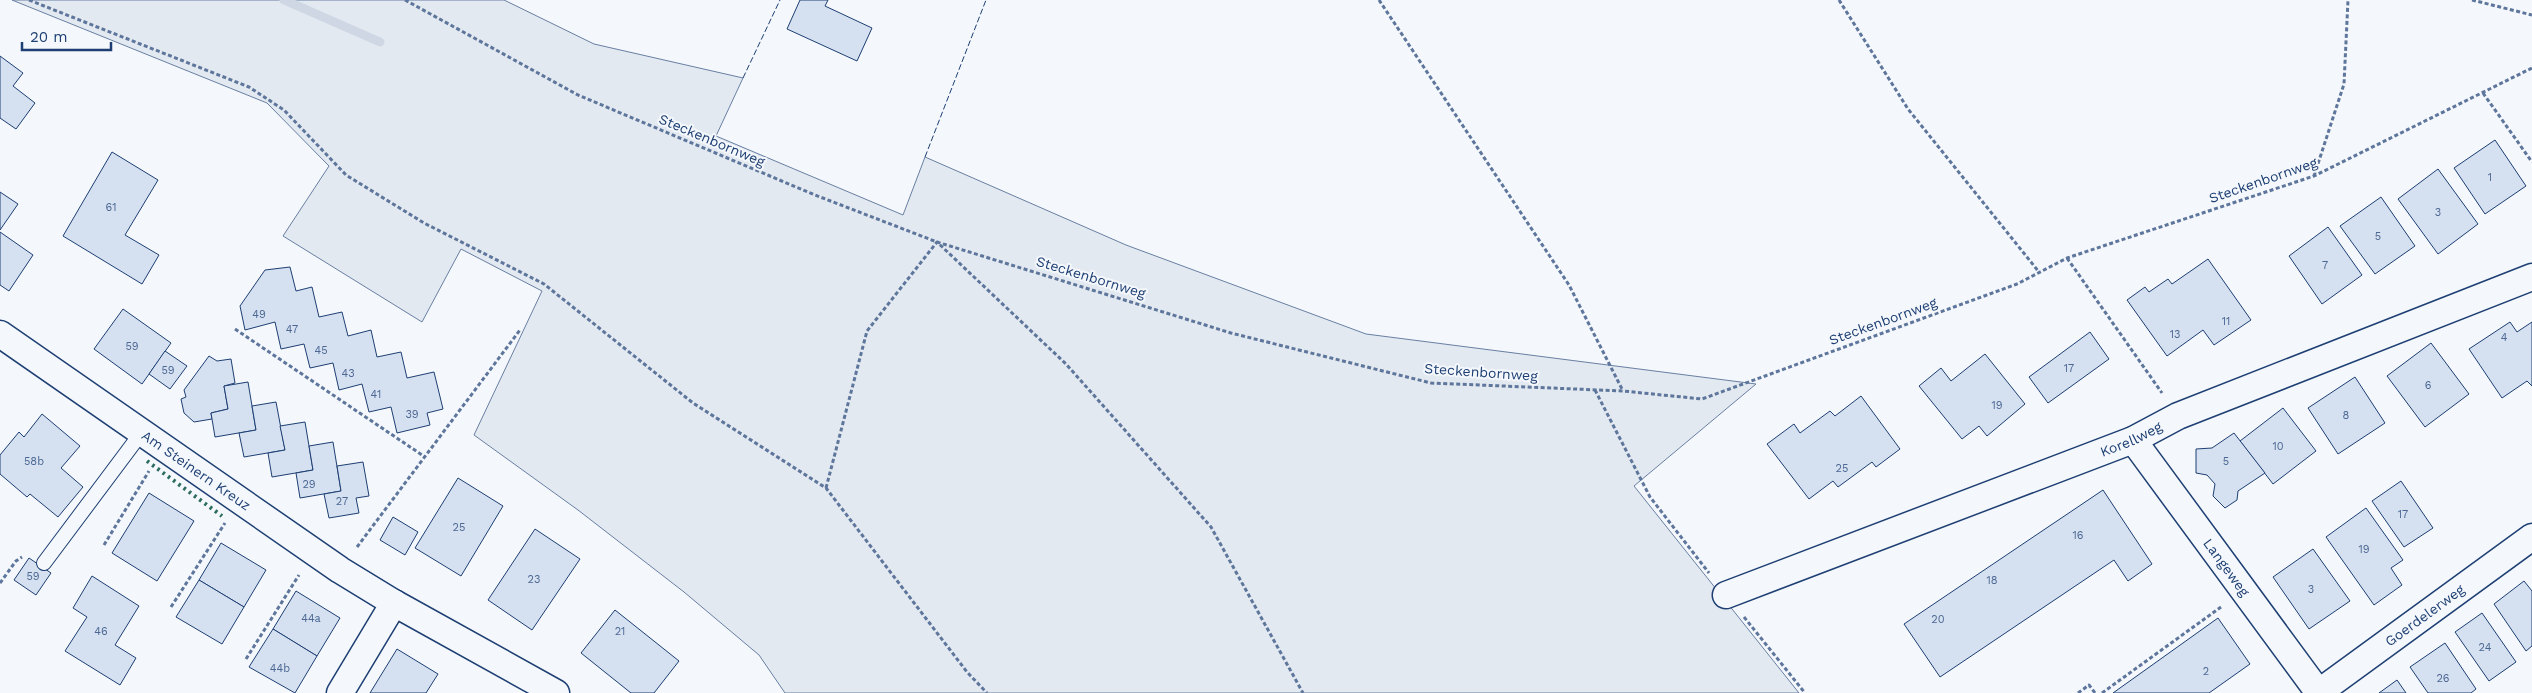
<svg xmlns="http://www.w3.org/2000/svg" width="2532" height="693" font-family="'Work Sans',sans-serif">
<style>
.green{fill:#e3e9f0;stroke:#687fa3}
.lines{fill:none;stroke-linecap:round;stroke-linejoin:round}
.stream{stroke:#cfd7e4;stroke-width:9}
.building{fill:#d5e0f0;stroke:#1d3f73}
.lane-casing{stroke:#1d3f73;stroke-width:16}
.street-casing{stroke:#1d3f73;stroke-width:29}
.path{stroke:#5e769c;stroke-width:3;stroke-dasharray:4 2.5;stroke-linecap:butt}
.lane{stroke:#f4f7fb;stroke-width:14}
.street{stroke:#f4f7fb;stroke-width:26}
.hedge{stroke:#2c6c60;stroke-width:4;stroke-dasharray:2.5 4;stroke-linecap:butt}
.fence{stroke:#1d3f73;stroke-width:1;stroke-dasharray:6 2.5;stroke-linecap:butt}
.labels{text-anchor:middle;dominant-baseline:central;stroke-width:4;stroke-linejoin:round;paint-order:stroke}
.number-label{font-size:11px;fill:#4b6792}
.street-label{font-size:14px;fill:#1d3f73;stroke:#f4f7fb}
</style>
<rect width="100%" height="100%" fill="#f4f7fb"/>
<!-- green -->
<polygon class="green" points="12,0 504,0 594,44 743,78 716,136 903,215 925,157 1126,245 1366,334 1756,384 1634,486 1799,693 785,693 759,655 684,592 578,510 474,435 542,291 461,249 422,322 283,236 329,166 267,103"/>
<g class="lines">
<!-- stream -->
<polyline class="stream" points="284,0 380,42"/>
</g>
<!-- building -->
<g class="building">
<polygon points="800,0 828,0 825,6 872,28 857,61 787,29"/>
<polygon points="0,56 23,73 13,86 35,103 16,129 0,118"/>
<polygon points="2495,140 2526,186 2485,214 2454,168"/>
<polygon points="112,152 158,180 125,235 159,255 142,284 63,236"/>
<polygon points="2438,169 2478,224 2438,254 2398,199"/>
<polygon points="0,192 18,204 0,230"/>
<polygon points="2381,197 2415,246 2375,274 2340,226"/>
<polygon points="2328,227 2362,275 2322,304 2289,256"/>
<polygon points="0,232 33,255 9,291 0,285"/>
<polygon points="2208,259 2251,320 2214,345 2203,330 2167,356 2127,300 2145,287 2149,292 2168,279 2172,284"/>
<polygon points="290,267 296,291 312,287 319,317 342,312 348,336 371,330 377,357 401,352 407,378 434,372 443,409 427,413 430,425 397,433 391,407 369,412 362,384 339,390 333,363 310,368 304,344 281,349 275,322 245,330 240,306 265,270"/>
<polygon points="123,309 171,343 142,384 94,349"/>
<polygon points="2510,322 2517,332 2532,322 2532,386 2527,381 2502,398 2469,349"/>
<polygon points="2090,332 2109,359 2048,403 2029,377"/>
<polygon points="2431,343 2469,394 2425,427 2387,376"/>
<polygon points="165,351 187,366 170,389 149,374"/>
<polygon points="1985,354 2025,404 1987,436 1979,426 1962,439 1919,386 1941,368 1951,381"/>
<polygon points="209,356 217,361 231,359 235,383 224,386 228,409 211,413 212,419 194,422 184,413 181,399 186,397 184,390"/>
<polygon points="2355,377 2385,423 2338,454 2308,408"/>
<polygon points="248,382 256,430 215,437 211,413 228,409 224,386"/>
<polygon points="1861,396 1900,449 1876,467 1872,462 1838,487 1833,481 1809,499 1767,444 1794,424 1800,433 1830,411 1835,416"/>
<polygon points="276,402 285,450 244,457 239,433 256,430 252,406"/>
<polygon points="2283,408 2316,451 2273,484 2240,441"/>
<polygon points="42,414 80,446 61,468 83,487 58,517 30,494 27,497 0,474 0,455 19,432 24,437"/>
<polygon points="305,422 313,470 272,477 268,453 285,450 280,426"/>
<polygon points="2234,433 2265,473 2238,491 2237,500 2225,508 2213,496 2215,484 2207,475 2196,473 2196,449 2212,448"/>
<polygon points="333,442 341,491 300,498 296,473 313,470 309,446"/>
<polygon points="363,462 369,496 356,498 359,513 329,518 324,494 341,491 337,466"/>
<polygon points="458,478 503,506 461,576 415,548"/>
<polygon points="2401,481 2433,528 2404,547 2372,501"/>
<polygon points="2103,490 2152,564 2128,581 2114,560 1940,677 1904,624"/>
<polygon points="149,493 194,521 157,581 112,553"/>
<polygon points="2366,508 2403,560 2391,568 2402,585 2374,605 2326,537"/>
<polygon points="393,517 418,532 405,555 380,540"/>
<polygon points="535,529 580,559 532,630 488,600"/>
<polygon points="221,543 266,570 244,607 199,580"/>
<polygon points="2313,549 2350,601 2309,629 2273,577"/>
<polygon points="29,558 51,573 36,595 14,580"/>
<polygon points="92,576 139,606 115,645 136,658 120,685 65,651 87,617 73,608"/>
<polygon points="199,580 244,607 222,644 176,617"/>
<polygon points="2524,581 2532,591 2532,646 2526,651 2494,604"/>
<polygon points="296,591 340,618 317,656 273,629"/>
<polygon points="615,610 679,661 654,693 631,693 581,653"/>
<polygon points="2482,613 2516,662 2489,681 2455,632"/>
<polygon points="2218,618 2250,664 2209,693 2113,693"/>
<polygon points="273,629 317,656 295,693 249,667"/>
<polygon points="2445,643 2476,689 2471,693 2428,693 2410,667"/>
<polygon points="397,649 438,674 426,693 370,693"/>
<polygon points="2397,680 2406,693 2379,693"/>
</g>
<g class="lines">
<defs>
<polyline id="lane" points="44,563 142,432"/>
<g id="street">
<path id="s1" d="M0,334l340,236 54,33 162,90"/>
<path id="s2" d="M2133,440l186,253"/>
<path id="s3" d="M1726,595l407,-155 45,-24 354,-139"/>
<polyline points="340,693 394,603"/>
<path id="s4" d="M2318,693l214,-156"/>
</g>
</defs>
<!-- lane casing -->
<use href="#lane" class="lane-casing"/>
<!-- street casing -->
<use href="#street" class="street-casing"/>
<!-- path -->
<g class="path">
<polyline points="29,0 249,87 284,110 346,175 424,223 544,284 693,403 826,488 967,672 987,693"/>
<polyline points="405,0 578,95 815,195 937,242 1231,333 1431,383 1623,391 1702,399 2017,284 2067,258 2314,176 2532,68"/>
<polyline points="1379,0 1569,285 1623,391"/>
<polyline points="1839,0 1908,109 2039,272"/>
<polyline points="2472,0 2532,15"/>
<polyline points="2483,93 2532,162"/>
<polyline points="2314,176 2344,84 2348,0"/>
<polyline points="2067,258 2162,393"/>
<polyline points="235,329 425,457"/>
<polyline points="1595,390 1650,497 1709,573"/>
<polyline points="826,488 867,331 937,242 1066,364 1211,527 1303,693"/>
<polyline points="104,545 149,471"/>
<polyline points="357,547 520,330"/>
<polyline points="0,583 16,561 22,557"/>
<polyline points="171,607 225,523"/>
<polyline points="1744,617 1805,693"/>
<polyline points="246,659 299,575"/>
<polyline points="2078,693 2089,685 2095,693"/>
<polyline points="2102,693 2221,607"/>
</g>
<!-- lane -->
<use href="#lane" class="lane"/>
<!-- street -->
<use href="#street" class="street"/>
<!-- hedge -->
<polyline class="hedge" points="147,461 222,516"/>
<!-- fence -->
<g class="fence">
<polyline points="743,78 780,0"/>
<polyline points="925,157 986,0"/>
</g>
</g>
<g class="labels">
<!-- number labels -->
<g class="number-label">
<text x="2490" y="177">1</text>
<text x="111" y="207">61</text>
<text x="2438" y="212">3</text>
<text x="2378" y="236">5</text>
<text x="2325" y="265">7</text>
<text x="259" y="314">49</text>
<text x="2226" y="321">11</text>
<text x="292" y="329">47</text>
<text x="2175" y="334">13</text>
<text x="2504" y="337">4</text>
<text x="132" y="346">59</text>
<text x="321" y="350">45</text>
<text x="2069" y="368">17</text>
<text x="168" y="370">59</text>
<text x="348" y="373">43</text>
<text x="2428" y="385">6</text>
<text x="376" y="394">41</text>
<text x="1997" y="405">19</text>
<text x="412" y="414">39</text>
<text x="2346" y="415">8</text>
<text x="2278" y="446">10</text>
<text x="34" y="461">58b</text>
<text x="2226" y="461">5</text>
<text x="1842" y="468">25</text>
<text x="309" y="484">29</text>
<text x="342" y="501">27</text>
<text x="2403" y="514">17</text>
<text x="459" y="527">25</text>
<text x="2078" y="535">16</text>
<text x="2364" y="549">19</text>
<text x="33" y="576">59</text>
<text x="534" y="579">23</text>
<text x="1992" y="580">18</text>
<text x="2311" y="589">3</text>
<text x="311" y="618">44a</text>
<text x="1938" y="619">20</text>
<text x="101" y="631">46</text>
<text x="620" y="631">21</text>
<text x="2485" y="647">24</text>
<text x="280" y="668">44b</text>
<text x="2206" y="671">2</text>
<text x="2443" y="678">26</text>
</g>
<!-- street labels -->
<g class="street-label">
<text transform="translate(712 140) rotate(23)">Steckenbornweg</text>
<text transform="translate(2263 180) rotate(-19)">Steckenbornweg</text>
<text transform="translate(1091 277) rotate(17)">Steckenbornweg</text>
<text transform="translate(1883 321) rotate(-20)">Steckenbornweg</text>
<text transform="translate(1481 372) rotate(4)">Steckenbornweg</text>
<text stroke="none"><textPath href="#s3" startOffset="434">Korellweg</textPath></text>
<text stroke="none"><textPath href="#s1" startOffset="239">Am Steinern Kreuz</textPath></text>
<text stroke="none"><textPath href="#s2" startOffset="158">Langeweg</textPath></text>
<text stroke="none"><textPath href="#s4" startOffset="132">Goerdelerweg</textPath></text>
</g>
</g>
<!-- scale -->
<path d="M22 42v8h89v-8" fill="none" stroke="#1d3f73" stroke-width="2.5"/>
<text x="30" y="42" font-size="15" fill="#1d3f73" stroke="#f4f7fb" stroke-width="4" paint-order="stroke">20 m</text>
</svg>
